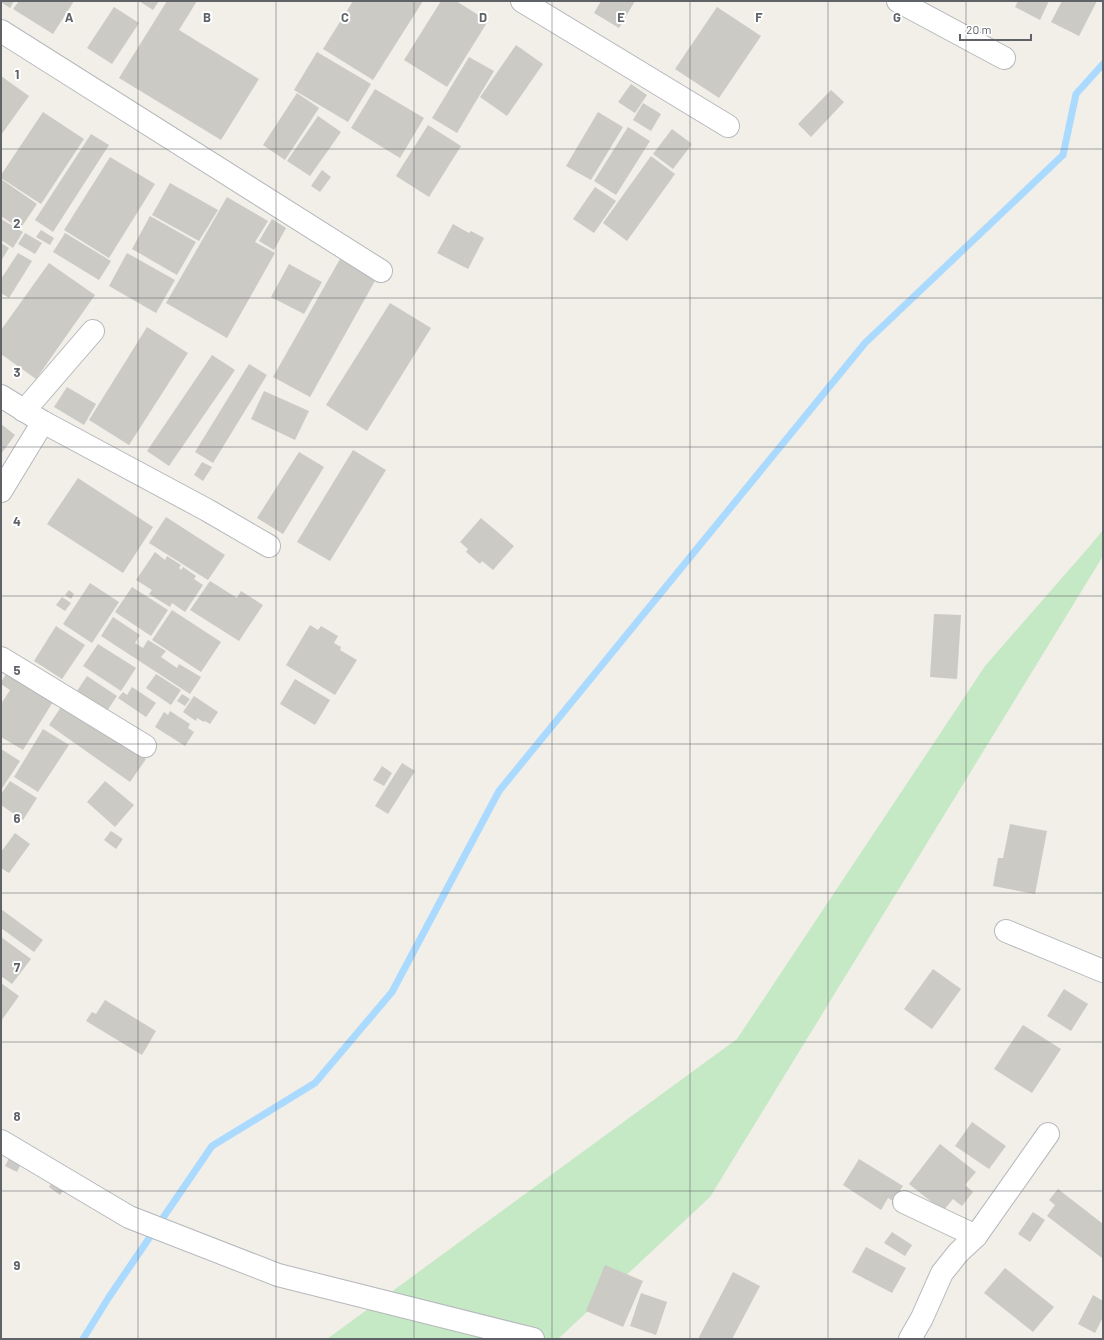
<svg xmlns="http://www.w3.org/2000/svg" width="1104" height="1340" font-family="Barlow,sans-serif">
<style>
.green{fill:#c5e8c5}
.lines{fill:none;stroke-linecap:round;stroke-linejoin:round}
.stream{stroke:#aadaff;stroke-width:7}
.building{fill:#cccac5}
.minor-casing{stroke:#b5b8bc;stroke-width:24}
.minor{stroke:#fff;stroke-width:22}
.grid{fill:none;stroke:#5f6368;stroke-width:1;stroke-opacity:0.55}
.grid-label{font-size:13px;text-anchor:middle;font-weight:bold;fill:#5f6368;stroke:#fff;stroke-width:4;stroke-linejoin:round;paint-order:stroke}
</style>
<rect width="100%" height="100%" fill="#f1efe8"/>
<!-- green -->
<polygon class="green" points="1103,530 1103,556 710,1197 558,1339 327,1339 737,1039 985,666 1089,547"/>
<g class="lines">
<!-- stream -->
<polyline class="stream" points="83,1339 109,1297 212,1146 315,1083 392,992 499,791 865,343 1063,155 1076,94 1103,64"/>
</g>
<!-- building -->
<g class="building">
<polygon points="1,1 14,1 10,8 1,2"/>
<polygon points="19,1 74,1 53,34 13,9"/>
<polygon points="139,1 159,1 153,10"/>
<polygon points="167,1 197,1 179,30 259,79 221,140 119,78"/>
<polygon points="353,1 423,1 373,80 323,49"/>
<polygon points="441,1 456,1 488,21 447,87 404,60"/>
<polygon points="601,1 635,1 619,28 594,13"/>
<polygon points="1018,1 1049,1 1040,20 1015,7"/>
<polygon points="1062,1 1097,1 1079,36 1051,22"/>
<polygon points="114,7 139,23 112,64 87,48"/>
<polygon points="717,7 761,36 719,98 675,69"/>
<polygon points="516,45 543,64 507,116 480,97"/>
<polygon points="317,52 371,84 348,122 294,90"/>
<polygon points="469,57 494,71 457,133 432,118"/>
<polygon points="1,76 29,96 1,135"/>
<polygon points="631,84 647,95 635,113 618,102"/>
<polygon points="375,89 424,118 400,158 351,128"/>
<polygon points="831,90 844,102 811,137 798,124"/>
<polygon points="297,93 319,108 285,160 263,145"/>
<polygon points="643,103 661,114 651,131 633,120"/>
<polygon points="43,112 84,139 41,204 1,178 1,175"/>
<polygon points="598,112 623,127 591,180 566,166"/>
<polygon points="318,116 341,132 310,176 287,161"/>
<polygon points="428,125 461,146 429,197 396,176"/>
<polygon points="628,127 650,141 616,195 594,181"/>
<polygon points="672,129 692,144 673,169 653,154"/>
<polygon points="91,134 109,145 53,232 35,220"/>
<polygon points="651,156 675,174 627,241 603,223"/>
<polygon points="110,157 155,184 109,258 64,230"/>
<polygon points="322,170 331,177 320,192 311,186"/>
<polygon points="1,179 37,204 20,229 1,216"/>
<polygon points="170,183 218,210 199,241 152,215"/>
<polygon points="595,187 616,201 594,233 573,219"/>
<polygon points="227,197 268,221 255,242 275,253 227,338 166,303"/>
<polygon points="150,216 196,242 177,275 132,249"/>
<polygon points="1,219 23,232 13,248 1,240"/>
<polygon points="272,219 286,228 274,250 259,241"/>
<polygon points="453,224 469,233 471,231 484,238 468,269 437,253"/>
<polygon points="41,230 54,238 50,245 36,237"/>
<polygon points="25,233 42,243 35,254 18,244"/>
<polygon points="65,233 111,261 99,280 53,252"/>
<polygon points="1,243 9,248 1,261"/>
<polygon points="18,253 32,261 9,298 1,293 1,279"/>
<polygon points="127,253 175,280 156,313 109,286"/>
<polygon points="340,259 376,279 310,397 273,377"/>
<polygon points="49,263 95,295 36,379 1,354 1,330"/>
<polygon points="289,264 322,282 304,314 271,297"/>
<polygon points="390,303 431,328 367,431 326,405"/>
<polygon points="147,327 188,353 129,445 89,420"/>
<polygon points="212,355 235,370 169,466 147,451"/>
<polygon points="249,364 267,375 213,463 195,452"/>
<polygon points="67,387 96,404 84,425 54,407"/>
<polygon points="264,391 309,411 295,440 251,419"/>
<polygon points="1,424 15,435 1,454"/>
<polygon points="353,450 386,470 330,561 297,542"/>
<polygon points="299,452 324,467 283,534 257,518"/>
<polygon points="202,462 212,467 203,481 194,475"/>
<polygon points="78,478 153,527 123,573 47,524"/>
<polygon points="166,517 225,555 208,580 149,543"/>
<polygon points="481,518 514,546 493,570 482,561 480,564 466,552 468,549 460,542"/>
<polygon points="155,552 165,560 167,556 181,565 179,568 181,570 183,567 196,576 194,579 203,585 185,612 172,603 170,607 149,594 152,590 136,580"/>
<polygon points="210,581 237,598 241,591 263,605 239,641 190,610"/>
<polygon points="90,583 119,602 92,643 63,624"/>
<polygon points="132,587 168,610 151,636 115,612"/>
<polygon points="69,590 74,594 71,599 65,595"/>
<polygon points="62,597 71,603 65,611 56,605"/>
<polygon points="172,610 221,642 201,672 152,640"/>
<polygon points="934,614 961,615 957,679 930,677"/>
<polygon points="113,617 140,635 135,643 143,648 148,640 166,651 161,657 177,668 179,664 201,677 190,694 101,636"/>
<polygon points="310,625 318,630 321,626 338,636 334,643 341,647 340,650 357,660 335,695 286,665"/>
<polygon points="56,626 85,645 62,679 34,661"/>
<polygon points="98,644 136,668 121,691 83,666"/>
<polygon points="10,668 56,697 23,750 1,737 1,704 10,690 1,684 1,682"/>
<polygon points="156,674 181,690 171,705 146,688"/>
<polygon points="87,676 117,696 103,717 73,697"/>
<polygon points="295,679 330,700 315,725 280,704"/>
<polygon points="132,687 156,703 146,717 118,698 123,692 127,695"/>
<polygon points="182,694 190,699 185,706 177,701"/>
<polygon points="194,696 218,712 210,724 205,721 204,722 197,718 196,721 183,712"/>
<polygon points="63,704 146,759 130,782 49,725"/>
<polygon points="170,711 190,724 188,728 194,732 185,746 155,727 164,712 168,715"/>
<polygon points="43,729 69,745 38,792 14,777"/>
<polygon points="1,749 20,761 1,790"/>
<polygon points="402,763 415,771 388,814 375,806"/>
<polygon points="382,766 392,773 384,786 373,780"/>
<polygon points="10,781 37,798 23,820 1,805 1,794"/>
<polygon points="105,781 134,805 115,827 87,802"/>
<polygon points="1010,824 1047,831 1035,894 993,886 998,858 1003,858"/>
<polygon points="111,831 123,839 116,849 104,840"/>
<polygon points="15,833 30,844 9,873 1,868 1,852"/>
<polygon points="1,909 43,940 34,952 1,928"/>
<polygon points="1,937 31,959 12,984 1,976"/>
<polygon points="933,969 961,989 932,1029 904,1009"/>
<polygon points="1,983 19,996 1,1021"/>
<polygon points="1064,989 1088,1004 1071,1031 1047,1016"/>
<polygon points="105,1000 156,1031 142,1055 86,1021 92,1012 96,1014"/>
<polygon points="1023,1025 1061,1049 1032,1093 994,1069"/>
<polygon points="972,1122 1006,1146 989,1169 955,1146"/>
<polygon points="940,1144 976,1172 965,1185 973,1192 962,1206 953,1199 943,1211 909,1184"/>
<polygon points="9,1158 21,1164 17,1172 5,1166"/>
<polygon points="859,1159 903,1186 893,1201 888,1198 881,1210 843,1185"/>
<polygon points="60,1170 72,1177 60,1195 49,1187"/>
<polygon points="1058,1189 1103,1224 1103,1256 1102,1258 1047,1216 1055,1205 1049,1200"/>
<polygon points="1033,1212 1045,1220 1030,1242 1018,1234"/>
<polygon points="892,1232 912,1245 905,1256 884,1243"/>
<polygon points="866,1247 906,1268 892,1293 852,1272"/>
<polygon points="605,1265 643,1281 623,1327 586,1311"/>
<polygon points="1005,1268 1054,1307 1033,1332 984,1293"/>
<polygon points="733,1272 760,1286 732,1339 698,1339"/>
<polygon points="641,1293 667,1302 656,1335 630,1326"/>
<polygon points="1093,1295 1103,1301 1103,1317 1095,1333 1078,1324"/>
</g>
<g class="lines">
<defs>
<g id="minor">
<polyline points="522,1 728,126"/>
<polyline points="898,1 1004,58"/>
<polyline points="1,31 381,271"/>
<polyline points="1,396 43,422 207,510 269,546"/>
<polyline points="24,411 93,331"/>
<polyline points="1,491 43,422"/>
<polyline points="1,658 145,746"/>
<polyline points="1006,931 1103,971"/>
<polyline points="1,1141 129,1217 278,1275 533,1339"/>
<polyline points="904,1202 976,1236"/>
<polyline points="910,1339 922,1318 942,1273 958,1253 976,1236 1048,1134"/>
</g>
</defs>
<!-- minor casing -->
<use href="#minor" class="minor-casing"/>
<!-- minor -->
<use href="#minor" class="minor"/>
</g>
<!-- grid -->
<path class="grid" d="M138,1v1338M276,1v1338M414,1v1338M552,1v1338M690,1v1338M828,1v1338M966,1v1338M1,149h1102M1,298h1102M1,447h1102M1,596h1102M1,744h1102M1,893h1102M1,1042h1102M1,1191h1102"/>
<g class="grid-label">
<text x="69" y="22">A</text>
<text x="207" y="22">B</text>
<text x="345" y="22">C</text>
<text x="483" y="22">D</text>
<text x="621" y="22">E</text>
<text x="759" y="22">F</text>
<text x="897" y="22">G</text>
<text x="17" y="79">1</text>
<text x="17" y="228">2</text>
<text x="17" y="377">3</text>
<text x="17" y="526">4</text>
<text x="17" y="675">5</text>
<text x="17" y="823">6</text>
<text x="17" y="972">7</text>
<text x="17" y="1121">8</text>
<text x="17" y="1270">9</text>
</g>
<!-- border -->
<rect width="1104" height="1340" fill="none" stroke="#5f6368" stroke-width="4"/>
<!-- scale -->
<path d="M960 34v6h71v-6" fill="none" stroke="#5f6368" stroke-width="2"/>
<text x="966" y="34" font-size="12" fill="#5f6368" stroke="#ffffff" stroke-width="3" paint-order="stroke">20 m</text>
</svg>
